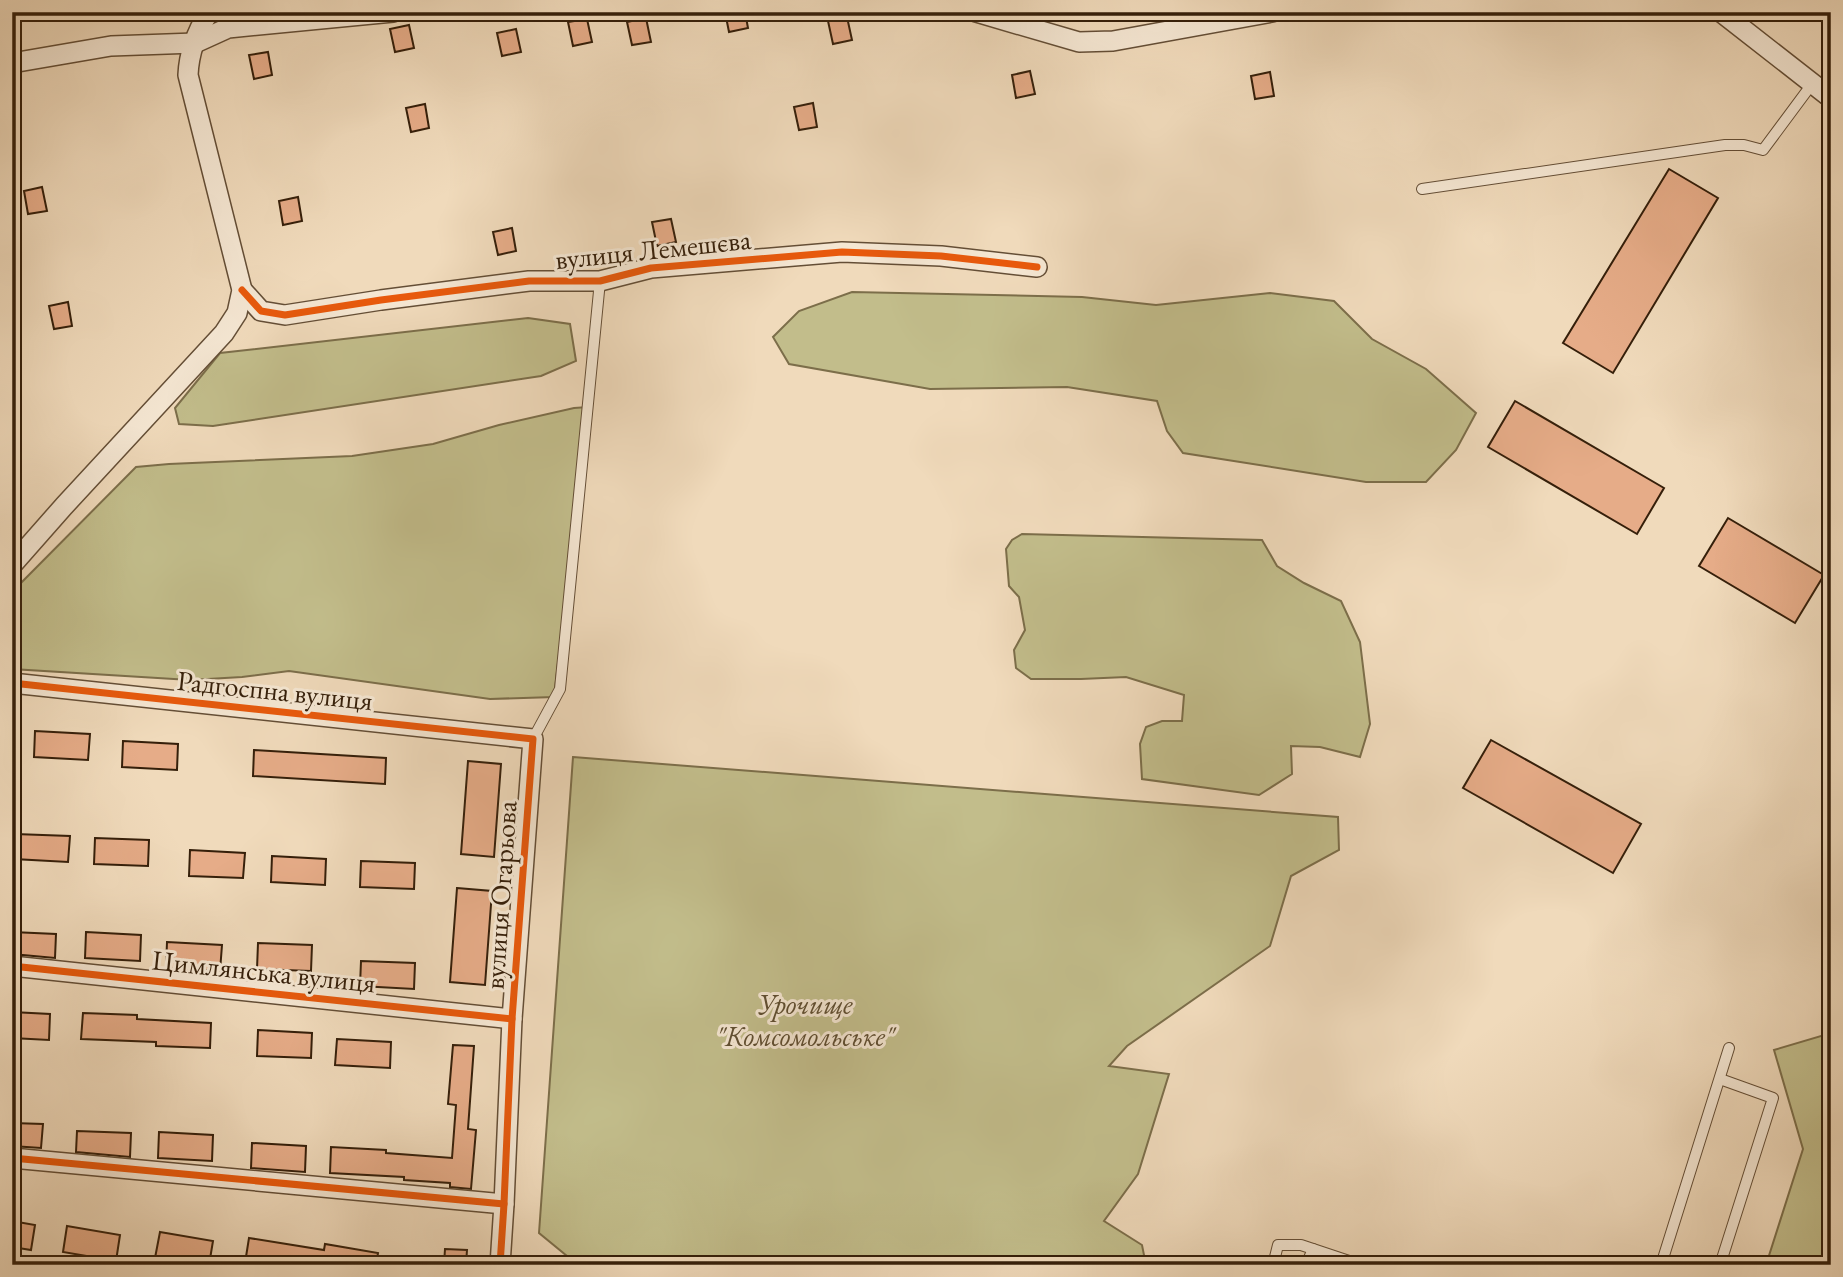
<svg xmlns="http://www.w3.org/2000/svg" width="1843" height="1277" font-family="'EB Garamond',serif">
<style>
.green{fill:#c2bd8b;stroke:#7c6e4a;stroke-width:2}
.building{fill:#e6ac88;stroke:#351f0a;stroke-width:2}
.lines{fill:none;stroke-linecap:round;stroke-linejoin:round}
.lane-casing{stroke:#644e36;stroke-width:12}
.street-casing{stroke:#644e36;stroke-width:22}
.lane{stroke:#f5e7d3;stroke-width:10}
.street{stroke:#f5e7d3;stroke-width:19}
.cycleway-casing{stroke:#f5e7d3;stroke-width:11}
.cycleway{stroke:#e8590c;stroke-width:7}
.labels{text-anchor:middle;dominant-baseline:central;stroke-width:6;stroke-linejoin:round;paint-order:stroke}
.street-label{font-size:28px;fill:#351f0a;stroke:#f5e7d3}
.park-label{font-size:28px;font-style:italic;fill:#5f4e31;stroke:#f5e7d3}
</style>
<rect width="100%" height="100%" fill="#f0dabb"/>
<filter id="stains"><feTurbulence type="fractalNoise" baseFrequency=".00286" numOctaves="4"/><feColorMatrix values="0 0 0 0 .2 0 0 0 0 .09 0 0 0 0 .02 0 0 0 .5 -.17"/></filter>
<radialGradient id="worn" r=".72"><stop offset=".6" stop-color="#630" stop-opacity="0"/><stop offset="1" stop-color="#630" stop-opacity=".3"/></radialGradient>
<!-- green -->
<g class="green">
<polygon points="852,292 1082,297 1156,305 1270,293 1334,301 1372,339 1426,369 1476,413 1456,450 1426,482 1366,482 1183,453 1167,431 1157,401 1067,387 930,389 789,364 773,337 799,311"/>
<polygon points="528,318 570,324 576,361 541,376 213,426 179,424 175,408 220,353"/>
<polygon points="588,407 554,697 490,699 289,671 242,677 190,680 12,669 12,592 136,467 169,464 352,456 433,444 499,425 574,408"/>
<polygon points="1022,534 1262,540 1277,566 1304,583 1341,601 1360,642 1370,724 1360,757 1320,747 1291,746 1292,774 1259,795 1142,779 1140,744 1146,727 1162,721 1182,721 1184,695 1126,677 1081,679 1031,679 1016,668 1014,650 1025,630 1019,597 1009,586 1006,549 1012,540"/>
<polygon points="573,757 1338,817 1339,850 1291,876 1270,946 1127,1046 1109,1066 1169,1074 1138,1174 1104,1221 1142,1245 1146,1265 578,1265 539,1233"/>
<polygon points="1831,1033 1831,1265 1766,1265 1803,1149 1774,1050"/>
</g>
<!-- building -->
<g class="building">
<polygon points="725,12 745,12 748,28 729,32"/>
<polygon points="847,17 852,40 833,44 828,21"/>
<polygon points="646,18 651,42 632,45 627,22"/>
<polygon points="587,19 592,42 573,46 568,22"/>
<polygon points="409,25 414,48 395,52 390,29"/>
<polygon points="516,29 521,52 502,56 497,33"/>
<polygon points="268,52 272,75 254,79 249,55"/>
<polygon points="1030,71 1035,94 1016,98 1012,75"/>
<polygon points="1270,72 1274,96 1255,99 1251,76"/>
<polygon points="813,103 817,127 799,130 794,107"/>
<polygon points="425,104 429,128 411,132 406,108"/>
<polygon points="1669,169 1718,198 1613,373 1563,343"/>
<polygon points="42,187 47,211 28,214 24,191"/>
<polygon points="298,197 302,221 283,225 279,201"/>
<polygon points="671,219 676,242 657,246 652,222"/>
<polygon points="512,228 516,251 498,255 493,232"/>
<polygon points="68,302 72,326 54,329 49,306"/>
<polygon points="1515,401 1664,488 1637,534 1488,447"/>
<polygon points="1728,518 1824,575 1795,623 1699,566"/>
<polygon points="35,731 90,734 88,760 34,757"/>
<polygon points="1491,740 1641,824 1613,873 1463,788"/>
<polygon points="123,741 178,744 177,770 122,767"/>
<polygon points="254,750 386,758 385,784 253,776"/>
<polygon points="468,761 501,764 494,857 461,854"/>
<polygon points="15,834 70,836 68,862 14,859"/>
<polygon points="95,838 149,840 148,866 94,864"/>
<polygon points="190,850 245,853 243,878 189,876"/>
<polygon points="272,856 326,859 325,885 271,882"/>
<polygon points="361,861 415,863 414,889 360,887"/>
<polygon points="457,888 492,891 485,985 450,982"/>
<polygon points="12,932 56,934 55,958 12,954"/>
<polygon points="86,932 141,935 140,961 85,958"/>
<polygon points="167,942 222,945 220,971 166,968"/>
<polygon points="258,943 312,945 311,971 257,969"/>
<polygon points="361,961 415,963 414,989 360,986"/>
<polygon points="12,1012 50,1014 49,1040 12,1038"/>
<polygon points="83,1013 137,1015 137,1019 211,1023 210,1048 156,1046 156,1042 81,1039"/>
<polygon points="258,1030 312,1033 311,1058 257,1056"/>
<polygon points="337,1039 391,1042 390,1068 335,1065"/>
<polygon points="453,1045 474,1046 468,1129 476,1130 471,1189 450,1187 450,1183 404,1180 404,1177 330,1173 331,1147 386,1150 386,1153 452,1158 456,1105 448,1104"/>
<polygon points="12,1123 43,1124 41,1148 12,1146"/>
<polygon points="77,1131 131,1133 130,1157 76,1152"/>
<polygon points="159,1132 213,1135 212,1161 158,1158"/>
<polygon points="252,1143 306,1146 305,1172 251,1168"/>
<polygon points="12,1221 35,1225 31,1250 12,1247"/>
<polygon points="67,1226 120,1235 116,1261 63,1252"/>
<polygon points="160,1232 213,1241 209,1265 198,1265 155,1258"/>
<polygon points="249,1238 324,1250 325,1244 378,1253 376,1265 256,1265 245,1263"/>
<polygon points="445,1249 467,1250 466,1265 444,1265"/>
</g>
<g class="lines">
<defs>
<g id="lane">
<polyline points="1422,189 1725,145 1744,145 1763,150 1812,84"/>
<polyline points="533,739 560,689 600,281"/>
<polyline points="1720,1079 1773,1098 1720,1265"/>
<polyline points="1273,1265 1278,1245 1301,1245 1361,1265"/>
<polyline points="1306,1265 1313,1249"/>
<polyline points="1661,1265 1729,1048"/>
</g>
<g id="street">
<polyline points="976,12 1079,42 1113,41 1272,12"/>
<polyline points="1721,12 1831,98"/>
<polyline points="12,63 111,46 195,43 228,28 393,12"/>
<polyline points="242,290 261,311 285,315 381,300 529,281 600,281 651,268 842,252 941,256 1037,267"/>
<path d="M12,565l52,-59 160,-173 13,-20 5,-23 -54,-215c1,-23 9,-44 21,-63"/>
<polyline points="12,683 533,739 512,1019 504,1204 500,1265"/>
<polyline points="12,966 512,1019"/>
<polyline points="12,1158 504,1204"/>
</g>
</defs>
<!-- lane casing -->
<use href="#lane" class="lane-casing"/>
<!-- street casing -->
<use href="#street" class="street-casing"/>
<!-- lane -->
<use href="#lane" class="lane"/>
<!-- street -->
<use href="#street" class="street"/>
<defs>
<g id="cycleway">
<polyline points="242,290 261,311 285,315 381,300 529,281 600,281 651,268 842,252 941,256 1037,267"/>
<polyline points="12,683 533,739 512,1019 504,1204 500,1265"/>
<polyline points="12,966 512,1019"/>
<polyline points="12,1158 504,1204"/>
</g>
</defs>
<!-- cycleway casing -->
<use href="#cycleway" class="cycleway-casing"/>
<!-- cycleway -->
<use href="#cycleway" class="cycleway"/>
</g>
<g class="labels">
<!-- street labels -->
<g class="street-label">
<text transform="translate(653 249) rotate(-6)">вулиця Лемешєва</text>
<text transform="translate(275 690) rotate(6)">Радгоспна вулиця</text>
<text transform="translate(500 895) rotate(-86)">вулиця Огарьова</text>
<text transform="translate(264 971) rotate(6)">Цимлянська вулиця</text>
</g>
<!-- park labels -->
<g class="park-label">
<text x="805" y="1004">Урочище<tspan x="805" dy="32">"Комсомольське"</tspan></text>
</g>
</g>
<!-- margin -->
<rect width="1843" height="1277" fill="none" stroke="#f0dabb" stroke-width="42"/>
<rect x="14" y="14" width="1815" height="1249" fill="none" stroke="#351f0a" stroke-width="3.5"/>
<rect x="21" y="21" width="1801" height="1235" fill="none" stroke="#351f0a" stroke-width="2"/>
<rect width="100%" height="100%" filter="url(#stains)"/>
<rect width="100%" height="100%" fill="url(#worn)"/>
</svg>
